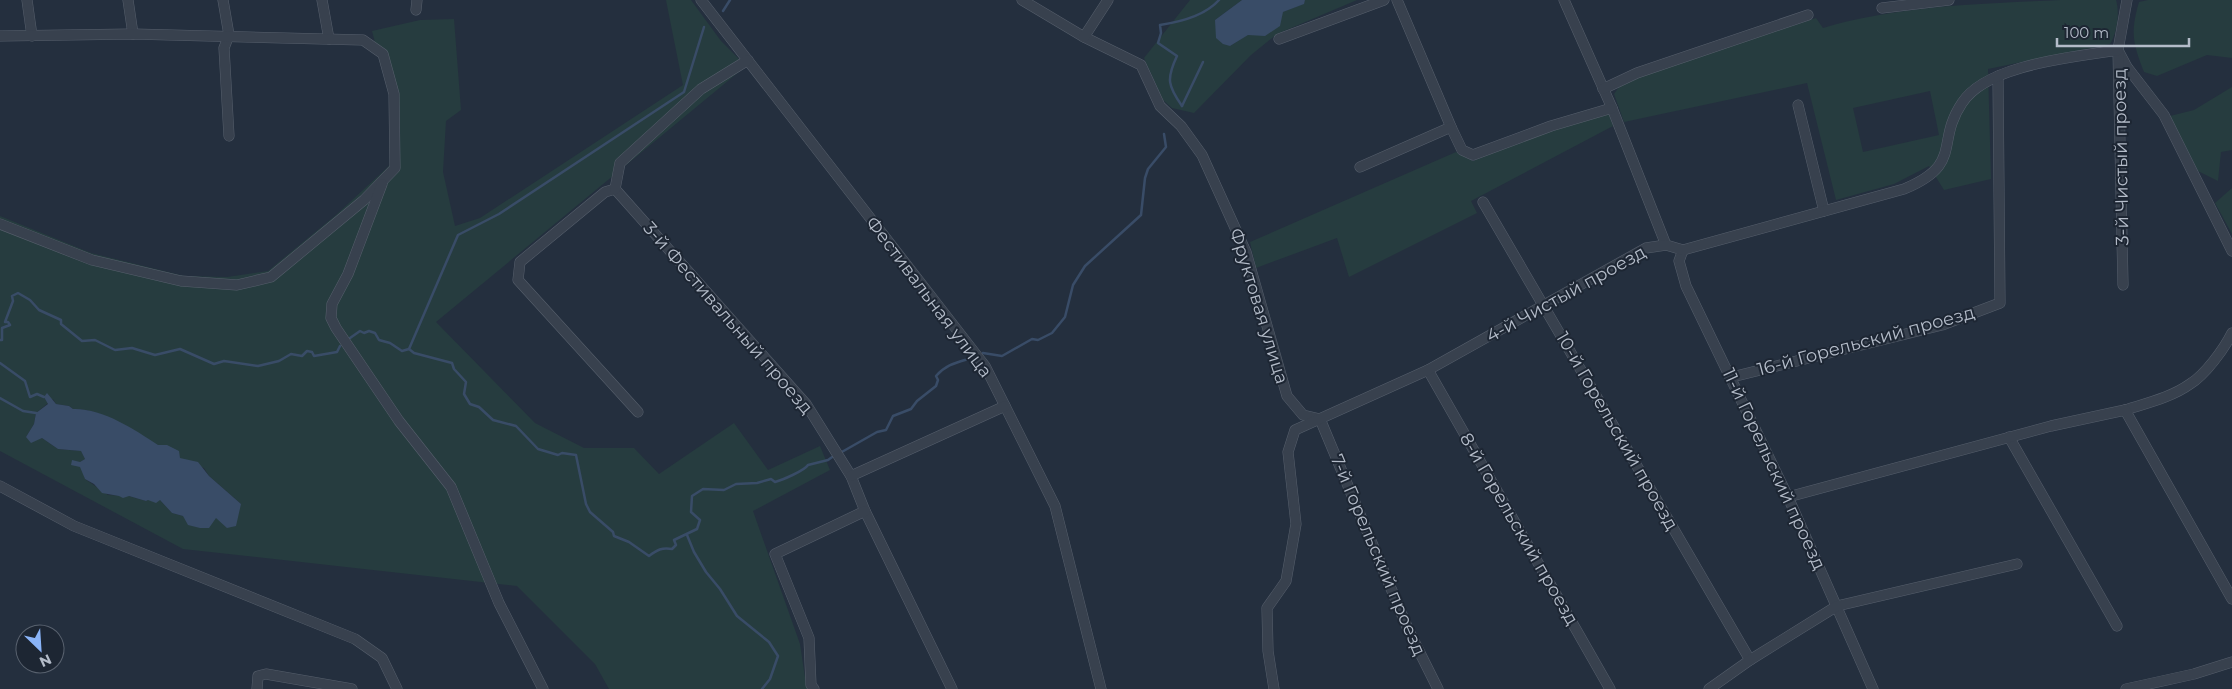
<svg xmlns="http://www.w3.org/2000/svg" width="2232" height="689" font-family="Montserrat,sans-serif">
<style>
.green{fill:#263c3f;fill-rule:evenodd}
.water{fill:#394c67}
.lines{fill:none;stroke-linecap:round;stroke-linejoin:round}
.stream{stroke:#394c67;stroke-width:2.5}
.street-casing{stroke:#565f6c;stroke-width:11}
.street{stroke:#38414e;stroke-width:10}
.labels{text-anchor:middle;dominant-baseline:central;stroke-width:4;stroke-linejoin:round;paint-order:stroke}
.street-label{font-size:18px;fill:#b4bcc9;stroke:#1d2633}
</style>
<rect width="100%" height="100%" fill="#242f3e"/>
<!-- green -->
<g class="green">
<path d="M666,0h25l30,41 25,25 -310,256 99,101 49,25h50l25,26 75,-51 34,47 52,-24 10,24 -77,41 47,133 6,40 3,5h-200l-14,-25 -78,-78 -334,-37 -183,-98v-235l91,37 93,23 43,1 41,-6 68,-56 54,-50 -1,-70 -17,-64 48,-11 34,-1 7,91 -15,11 -3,51 12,54 25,-8 203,-133zM53,399l3,5 13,2 4,3c34,-1 76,33 106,49 8,4 17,7 25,10l5,8 32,28 -25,14 -33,-2 -11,-3 -12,-13h-12l-2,1 -17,-5 -21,-1 -23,-16 -5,-17 5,-3 -4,-8 -23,-2 -16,-11 -16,-1 8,-13 2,-11z"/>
<polygon points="1190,0 1242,0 1215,20 1230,46 1283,12 1303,4 1305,0 1357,0 1277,34 1251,55 1194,113 1172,108 1163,100 1144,58"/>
<path d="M2061,0h55c4,13 1,33 -6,44l-122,25 3,110 -47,11 -15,-24 -35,18 -58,16 -29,-117 -183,39 -10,-28 5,-7 19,-11 178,-58 7,10c78,-23 158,-24 238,-28zM1930,91l9,44 -76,17 -10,-44z"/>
<path d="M2148,0h84v58l-25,-3 -50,21 -13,-4c-11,-29 -14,-39 -5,-70z"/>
<polygon points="2232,87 2232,150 2221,152 2218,181 2198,171 2170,116 2194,110"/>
<polygon points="1609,114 1613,126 1471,201 1477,213 1349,277 1337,238 1256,268 1250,242 1456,152 1473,161 1553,130"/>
<polygon points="2232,188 2232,234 2215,203"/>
</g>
<!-- water -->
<g class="water">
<polygon points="1242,0 1305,0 1304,4 1283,12 1280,26 1265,36 1248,35 1230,46 1223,44 1216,38 1215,20"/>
<path d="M47,393l9,11 13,2 4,3c29,-1 61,20 85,36h9l12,6 1,7 18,4 11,14 32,28 -5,22 -9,2 -11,-10 -7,10h-9l-12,-3 -5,-9 -11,-3 -12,-13 -4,3 -8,-3 -2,1 -17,-5 -6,2 -4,-2 -17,-3 -8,-9 -9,-5 -5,-12 -9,-2 1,-5 8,2 5,-3 -4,-8 -23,-2 -16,-11 -11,5 -5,-6 8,-13 2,-11 12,-9 -4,-7z"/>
</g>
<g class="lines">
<!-- stream -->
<g class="stream">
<polyline points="723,11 730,0"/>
<path d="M1182,106c-14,-20 -16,-27 -5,-50l-19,-13 3,-10 -1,-8c20,-3 45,-9 59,-25"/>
<polyline points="1182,106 1203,62"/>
<path d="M350,338l10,-7 4,2 5,-2 6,2 4,7 11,3 12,8 7,-2 5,4 38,10 2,6 12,13 -2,12 6,10 9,3 14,13 23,6 22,23 20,6 4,-2 14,2 10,49 4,8 23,20 1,4 15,6 20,14c8,-6 13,-9 23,-7l4,-4 -2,-5 23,-11 3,-9 -9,-8 1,-16 11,-7 21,1 12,-6 21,-1 14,-4 4,3c7,-2 29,-11 33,-17l20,-5 7,-5"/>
<polyline points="0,340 2,340 2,328 10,325 8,322 5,322 13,301 12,296 18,293 30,300 39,310 61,320 61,324 82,341 95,340 115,350 132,348 155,355 180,349 214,364 224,361 258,366 279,361 291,354 302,356 307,351 312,352 314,356 337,352 340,346"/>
<polyline points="409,349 458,235 499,214 684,92 704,27"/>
<polyline points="983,353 1002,356 1032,339 1038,340 1052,333 1065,317 1073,285 1085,266 1141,215 1145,178 1148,169 1166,147 1164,134"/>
<polyline points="0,363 25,381 30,397 37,394 44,397"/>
<polyline points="0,398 23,411 36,413"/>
<path d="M840,453l37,-21 9,-2 7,-14 18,-7 6,-8 19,-15 2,-6 -2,-4c10,-11 19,-13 32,-17"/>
<polyline points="687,535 694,552 706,572 720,589 737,616 769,642 778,656 770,679 762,689"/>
</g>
<defs>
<g id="street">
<polyline points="27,0 32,36"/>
<polyline points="128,0 133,34"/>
<polyline points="223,0 229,35 224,48 229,136"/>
<polyline points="322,0 329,39"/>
<polyline points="701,0 985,366 1055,506 1101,689"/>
<polyline points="1022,0 1084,37 1141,65 1160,106 1181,126 1202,155 1246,252 1287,396 1303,415 1320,419"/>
<polyline points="1397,0 1451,127"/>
<polyline points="1564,0 1612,108 1666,245"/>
<polyline points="1882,8 1949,0"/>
<polyline points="416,10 417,0"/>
<polyline points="0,36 133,34 363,40 383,54 394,94 395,168 364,200 271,277 237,285 181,281 92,260 0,224"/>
<polyline points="1084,37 1108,0"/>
<polyline points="1279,39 1384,0"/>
<polyline points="2119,52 2127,67 2164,115 2232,251"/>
<polyline points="1603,89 1637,73 1808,15"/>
<polyline points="1798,105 1824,211"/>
<polyline points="1360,167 1451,127 1462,150 1473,155 1551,126 1612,108"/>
<polyline points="382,184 348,274 332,304 331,318 336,328 399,421 451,487 499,603 543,689"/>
<polyline points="615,189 806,404 851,476 865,511 952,689"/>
<polyline points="615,189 605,192 520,262 518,280 638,412"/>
<polyline points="615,189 620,163 701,89 748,60"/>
<polyline points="1483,202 1750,660"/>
<polyline points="1683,250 1679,261 1686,286 1788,497 1873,689"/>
<polyline points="2123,285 2118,50 2127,0"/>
<polyline points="1428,370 1610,689"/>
<polyline points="1732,377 1942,325 2000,303 1998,76"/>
<path d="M2125,410c22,-7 47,-13 65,-26 15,-9 34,-35 42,-51"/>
<polyline points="1320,419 1408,629 1438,689"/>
<polyline points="2009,437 2117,626"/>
<polyline points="851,476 1005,406"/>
<polyline points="0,486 74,526 355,639 382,658 397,689"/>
<polyline points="1788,497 2051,426 2125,410 2232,599"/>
<polyline points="257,689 258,676 266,674 352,689"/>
<polyline points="814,689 811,685 809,638 775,554 865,511"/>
<path d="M1274,689l-6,-38 -1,-43 19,-27 10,-57 -8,-72 7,-22 133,-60 218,-122 20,-3 17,5 221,-61c60,-25 31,-46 58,-86 25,-39 114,-46 156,-53"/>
<polyline points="1709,689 1750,660 1837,606 2017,564"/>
<polyline points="2126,689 2194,674 2232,662"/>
</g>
</defs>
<!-- street casing -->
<use href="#street" class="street-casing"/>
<!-- street -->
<use href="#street" class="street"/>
</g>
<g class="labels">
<!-- street labels -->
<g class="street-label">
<text transform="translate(2121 157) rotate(-91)">3-й Чистый проезд</text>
<text transform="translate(1566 294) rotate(-29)">4-й Чистый проезд</text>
<text transform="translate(929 297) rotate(53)">Фестивальная улица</text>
<text transform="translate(1259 306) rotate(73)">Фруктовая улица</text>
<text transform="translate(728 318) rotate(49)">3-й Фестивальный проезд</text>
<text transform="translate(1866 341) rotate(-15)">16-й Горельский проезд</text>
<text transform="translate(1617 431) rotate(60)">10-й Горельский проезд</text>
<text transform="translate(1774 469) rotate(65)">11-й Горельский проезд</text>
<text transform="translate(1519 529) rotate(60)">8-й Горельский проезд</text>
<text transform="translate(1378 555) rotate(67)">7-й Горельский проезд</text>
</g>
</g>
<!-- north arrow -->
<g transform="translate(40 649) rotate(155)"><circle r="24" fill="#1d2633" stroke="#59626f"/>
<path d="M0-4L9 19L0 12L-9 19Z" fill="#8ab4f8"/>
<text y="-8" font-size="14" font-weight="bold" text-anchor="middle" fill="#b4bcc9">N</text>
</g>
<!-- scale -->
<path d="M2057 38v8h132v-8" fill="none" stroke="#b4bcc9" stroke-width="2.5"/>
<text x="2064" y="38" font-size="15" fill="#b4bcc9" stroke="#1d2633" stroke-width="4" paint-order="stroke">100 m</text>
</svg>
